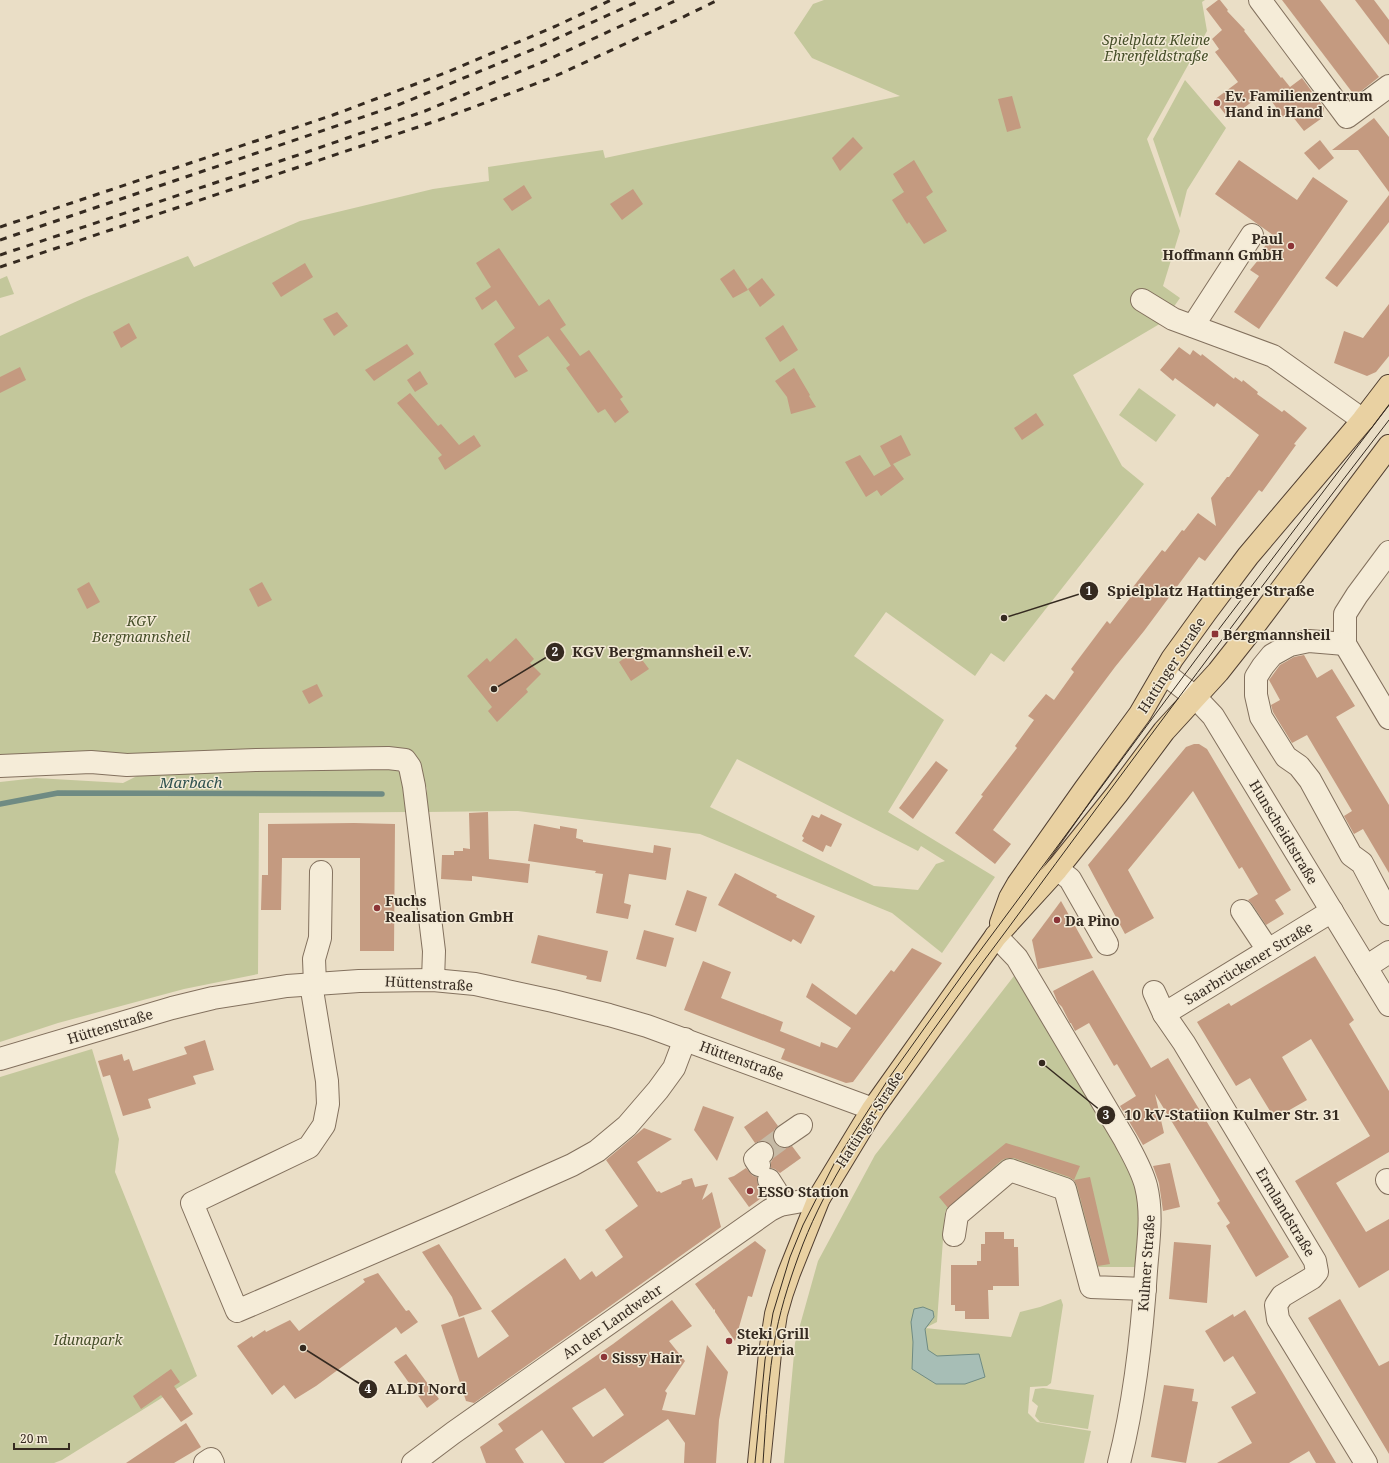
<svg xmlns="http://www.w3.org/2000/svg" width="1389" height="1463" font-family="'Noto Serif',serif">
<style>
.green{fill:#c3c79b;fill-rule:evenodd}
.water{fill:#a7beb6;stroke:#6f8b83}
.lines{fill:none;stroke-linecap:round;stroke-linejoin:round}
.stream{stroke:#6f8b83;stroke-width:5.5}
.building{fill:#c49a80;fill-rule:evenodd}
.minor-tunnel{stroke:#c6baa5;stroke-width:22;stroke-dasharray:22 11;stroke-linecap:butt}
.minor-casing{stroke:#83715e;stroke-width:24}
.major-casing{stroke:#513f31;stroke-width:24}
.minor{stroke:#f5ecd8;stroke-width:22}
.major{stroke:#e9d1a2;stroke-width:22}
.tram{stroke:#352a20;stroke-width:1}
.rail{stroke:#352a20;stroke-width:3;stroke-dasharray:7 7;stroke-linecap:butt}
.poi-dot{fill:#8c3437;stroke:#f2e9d5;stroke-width:1.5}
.labels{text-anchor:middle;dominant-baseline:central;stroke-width:3;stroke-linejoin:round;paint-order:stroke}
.park-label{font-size:14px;font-style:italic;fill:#464f29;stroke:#f2e9d5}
.poi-label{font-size:14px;font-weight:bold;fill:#352a20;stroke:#f2e9d5;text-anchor:start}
.street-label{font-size:14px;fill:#352a20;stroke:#f2e9d5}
.water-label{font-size:15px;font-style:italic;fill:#315350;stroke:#f2e9d5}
.leader{fill:none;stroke:#352a20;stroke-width:1.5}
.callout-dot{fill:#352a20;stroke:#f2e9d5;stroke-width:1.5}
.mark-label{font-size:12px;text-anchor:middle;font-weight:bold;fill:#fff}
.callout-label{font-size:15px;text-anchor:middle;font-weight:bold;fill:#352a20;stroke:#f2e9d5;stroke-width:3;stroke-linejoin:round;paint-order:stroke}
</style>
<rect width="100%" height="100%" fill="#eadec6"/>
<!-- green -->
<g class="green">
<path d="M824,0h381l-3,2 5,29 -60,108 33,92 -17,55 17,12 -17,24 -90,53 49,91 22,18 -140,178 -13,-9 -16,23 -89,-64 -32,44 90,64 -56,92 107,65 -53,76 -50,-40 -192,-79 -182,-23 -92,1 1,-23 -12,-35 -10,-2 -405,5v-421l84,-38 104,-42 6,11 106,-46 133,-32 56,-8 -1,-14 115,-17 2,8 295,-62 -88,-38 -18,-25 19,-29zM737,759l181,92 3,-5 24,15 -9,3 -18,26 -44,-4 -164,-79z"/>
<polygon points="1185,80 1226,128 1187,190 1180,218 1153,139"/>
<polygon points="7,276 14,294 0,298 0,279"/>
<polygon points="1139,388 1176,415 1156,442 1119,415"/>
<polygon points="388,766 400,772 410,812 259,813 258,974 184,989 58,1023 0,1042 0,782 36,778 123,783 147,771"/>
<polygon points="1014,976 1101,1115 1132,1169 1140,1195 1139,1267 1096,1267 1074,1180 1009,1159 945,1212 937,1322 925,1328 1011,1337 1020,1312 1040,1307 1061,1299 1063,1305 1051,1383 1047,1386 1030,1387 1028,1413 1037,1422 1091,1431 1084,1463 784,1463 795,1343 818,1261 875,1155"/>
<polygon points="92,1049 119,1139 115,1172 197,1376 62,1460 54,1463 0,1463 0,1077"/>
<polygon points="1043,1388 1094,1395 1088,1429 1040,1422 1035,1416 1038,1406 1032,1401 1035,1389"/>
</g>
<!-- water -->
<polygon class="water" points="923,1307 933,1311 934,1317 925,1329 928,1350 937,1356 979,1354 985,1377 965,1384 936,1384 912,1369 913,1342 911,1322 914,1309"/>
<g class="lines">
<!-- stream -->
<polyline class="stream" points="0,804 58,793 382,794"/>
</g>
<!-- building -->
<g class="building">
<polygon points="1218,0 1220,0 1228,10 1227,11 1245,30 1244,31 1281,78 1282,77 1290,87 1302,78 1324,108 1322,118 1304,131 1289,112 1283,117 1265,92 1229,119 1214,100 1238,82 1215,52 1219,49 1212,39 1222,30 1206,9"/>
<polygon points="1282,0 1320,0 1379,77 1355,96"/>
<polygon points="1355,0 1374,0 1389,20 1389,45"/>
<polygon points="1012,96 1021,128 1007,132 998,99"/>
<polygon points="1374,118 1389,137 1389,192 1358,150 1332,150"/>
<polygon points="853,137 863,148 840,171 832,158"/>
<polygon points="1320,140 1334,158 1319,170 1304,153"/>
<polygon points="914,160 933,192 926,197 947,231 924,244 909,222 907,224 892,200 904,192 893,174"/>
<polygon points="1239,160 1297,200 1313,177 1348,201 1259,329 1234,312 1259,276 1250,270 1259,259 1257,257 1273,235 1215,194"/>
<polygon points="524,185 532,198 512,211 503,199"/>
<polygon points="633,189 643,204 622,220 610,204"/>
<polygon points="1389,195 1389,222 1337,287 1325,278"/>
<polygon points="499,248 539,306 549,299 566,325 560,329 580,356 589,350 623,397 620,399 629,412 615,423 605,409 598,413 566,368 570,365 548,336 518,356 528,371 515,378 494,344 515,328 496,300 482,310 475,298 491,287 476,263"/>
<polygon points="305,263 313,277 281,297 272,283"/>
<polygon points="734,269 748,290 733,298 720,279"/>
<polygon points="762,278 775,295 760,307 748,289"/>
<polygon points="1389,304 1389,356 1376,372 1367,376 1334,363 1344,331 1363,338"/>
<polygon points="337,312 348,326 334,336 323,319"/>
<polygon points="129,323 137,338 121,348 113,332"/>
<polygon points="783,325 798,350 780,362 765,338"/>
<polygon points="407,344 414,354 374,381 365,370"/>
<polygon points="1179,347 1190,355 1193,350 1201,356 1202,354 1234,379 1235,377 1242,382 1243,380 1258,392 1257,394 1282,412 1284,410 1307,428 1294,444 1296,445 1262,492 1259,490 1205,561 1199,557 1144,631 1115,667 993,830 1011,844 995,864 955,833 983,796 981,795 1017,748 1015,746 1034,720 1028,716 1046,694 1054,700 1074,672 1071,669 1107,621 1110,624 1130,598 1126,596 1162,550 1165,552 1182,530 1184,531 1198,513 1216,526 1211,498 1227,477 1229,477 1259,435 1217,403 1214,407 1175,378 1173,381 1160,370"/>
<polygon points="20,367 26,380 0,393 0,377"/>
<polygon points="794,368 810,395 809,396 816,407 791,414 787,397 775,381"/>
<polygon points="420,371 428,384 415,392 407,380"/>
<polygon points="410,393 438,426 441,424 459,445 474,435 481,446 445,470 438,458 442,455 397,403"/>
<polygon points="1036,413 1044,425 1022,440 1014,428"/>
<polygon points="901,435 911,455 893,464 904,479 881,496 877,490 866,497 845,462 860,455 874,476 891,466 880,446"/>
<polygon points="89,582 100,602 87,609 77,589"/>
<polygon points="262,582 272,600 258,607 249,589"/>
<polygon points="516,638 534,659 530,663 541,674 526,689 528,692 497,722 488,711 492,707 467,676 487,658 490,662"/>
<polygon points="632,653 636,659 640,657 649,669 631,681 619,662"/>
<polygon points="1304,655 1317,678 1332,669 1355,706 1336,717 1389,805 1389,873 1363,829 1354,834 1344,816 1352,811 1307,735 1292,743 1273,712 1271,705 1280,700 1269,680 1280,665 1294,657"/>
<polygon points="317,684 323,696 309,704 302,691"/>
<polygon points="1194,744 1199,744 1207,749 1291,890 1275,900 1284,914 1266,925 1252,904 1248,900 1258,894 1242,867 1239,869 1193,791 1128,870 1154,918 1125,934 1088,865 1186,747"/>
<polygon points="936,761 948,770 913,819 899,808"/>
<polygon points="488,812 489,859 530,864 528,883 472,876 472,881 441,879 442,855 454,855 454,851 463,851 463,848 470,849 469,813"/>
<polygon points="821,814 842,824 831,847 826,845 823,852 802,841 804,838 802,836 812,815 819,818"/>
<polygon points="354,823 395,824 394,951 360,951 360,858 282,858 281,910 261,910 262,875 268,875 268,824"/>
<polygon points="534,824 560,829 560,826 577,829 576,838 583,840 583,842 653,853 654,845 671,848 666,880 629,874 624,903 631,905 628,919 596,913 603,874 595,873 596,871 528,861"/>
<polygon points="735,873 777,895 776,897 815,916 801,944 793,939 791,942 718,905"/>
<polygon points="687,890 707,897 696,932 675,925"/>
<polygon points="1061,901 1093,958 1038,969 1032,940"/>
<polygon points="644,930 674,938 666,967 636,959"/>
<polygon points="538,935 608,951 601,982 586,979 587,976 531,963"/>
<polygon points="912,948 942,963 853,1082 846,1083 781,1059 785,1049 684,1010 703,961 731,972 721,998 783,1022 780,1031 820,1047 821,1042 837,1048 851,1028 806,997 812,983 856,1015 891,970 894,972"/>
<polygon points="1315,956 1354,1020 1349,1024 1389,1091 1389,1152 1336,1183 1366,1232 1389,1219 1389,1270 1359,1288 1295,1181 1370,1136 1311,1039 1282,1057 1307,1100 1279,1116 1273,1116 1250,1078 1236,1086 1197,1022 1229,1003 1231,1006"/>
<polygon points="1093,970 1151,1068 1168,1058 1289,1257 1256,1277 1226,1226 1230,1223 1217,1203 1220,1201 1155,1094 1164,1133 1143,1145 1120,1106 1136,1096 1117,1064 1114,1066 1089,1023 1075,1031 1071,1023 1070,1023 1062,1007 1058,1003 1053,991"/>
<polygon points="205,1040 214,1070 193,1076 196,1084 148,1099 151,1108 123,1116 110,1075 103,1077 98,1061 122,1054 124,1061 129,1059 133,1071 187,1054 184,1047"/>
<polygon points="703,1106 734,1117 717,1161 694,1130"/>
<polygon points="767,1111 778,1126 774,1130 773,1137 775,1143 779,1147 786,1148 792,1146 801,1158 780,1173 775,1169 771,1168 771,1162 774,1157 774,1151 772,1145 766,1141 760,1141 755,1143 744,1127"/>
<polygon points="644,1128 672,1139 637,1162 657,1192 659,1191 661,1193 681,1184 682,1181 692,1178 695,1187 708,1184 702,1200 712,1192 721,1227 474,1403 466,1401 441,1325 464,1317 478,1358 509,1336 491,1311 520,1290 565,1258 580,1280 592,1271 596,1277 623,1257 605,1230 638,1206 606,1160"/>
<polygon points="1006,1143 1080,1166 1074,1180 1090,1177 1110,1264 1098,1266 1077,1186 1074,1180 1069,1177 1014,1158 1007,1158 1002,1160 948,1208 939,1197"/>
<polygon points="1170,1163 1180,1207 1163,1211 1159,1183 1153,1166"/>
<polygon points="746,1168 753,1176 757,1177 757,1181 759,1188 764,1196 749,1207 728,1178 734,1176"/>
<polygon points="985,1232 1004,1232 1004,1239 1014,1239 1014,1247 1018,1247 1019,1286 993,1286 993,1290 988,1290 989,1319 965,1319 965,1311 955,1311 955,1305 951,1305 951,1265 977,1265 977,1261 981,1261 981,1244 985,1244"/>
<polygon points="755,1241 766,1250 752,1297 748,1296 735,1341 715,1312 715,1309 714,1310 695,1284"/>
<polygon points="1174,1242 1211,1245 1207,1303 1169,1299"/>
<polygon points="439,1244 473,1295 482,1309 459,1317 452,1297 422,1252"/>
<polygon points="378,1273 406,1311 409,1310 418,1322 401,1334 396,1327 316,1386 295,1399 284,1385 272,1395 237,1346 252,1336 253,1338 265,1330 266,1332 290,1320 299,1331 365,1282 363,1279"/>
<polygon points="1340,1299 1379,1366 1389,1361 1389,1454 1308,1318"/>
<path d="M672,1300l20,26 -23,15 16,20 -20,30 2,2 -5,17 33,5 12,-70 21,27 -9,48 -3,43h-32l1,-20 -17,-24 -65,44h-38l-23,-33 -27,19 9,14h-38l-6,-16 23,-16 -5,-7 115,-80zM605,1388l19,27 -31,22 -21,-29z"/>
<polygon points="1245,1310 1284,1375 1336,1463 1316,1463 1309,1451 1289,1463 1217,1463 1252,1443 1231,1407 1256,1393 1233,1356 1224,1362 1205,1331 1233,1314 1234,1317"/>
<polygon points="406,1354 439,1399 427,1408 394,1362"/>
<polygon points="171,1369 180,1382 174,1386 193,1414 181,1422 161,1395 141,1409 133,1396"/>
<polygon points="1164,1385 1194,1389 1192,1401 1198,1402 1186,1463 1151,1457"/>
<polygon points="186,1423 201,1447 174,1463 126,1463"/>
</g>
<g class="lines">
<!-- minor-tunnel -->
<polyline class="minor-tunnel" points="762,1153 785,1136"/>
<defs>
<g id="minor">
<polyline points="1260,0 1347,117 1389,86"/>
<polyline points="1142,300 1173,319 1273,356 1363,420"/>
<polyline points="1193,326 1252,235"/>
<polyline points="1389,552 1357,595 1345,614 1345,644 1389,718"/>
<polyline points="1345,644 1309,641 1290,645 1272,655 1263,666 1256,677 1256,695 1261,717 1286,757 1299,766 1310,780 1351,855 1362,863 1389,914"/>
<polyline points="1164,673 1195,697 1213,716 1389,1005"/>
<polyline points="0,766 91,762 127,765 256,760 388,758 405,760 410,767 414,786 434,951 433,980"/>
<polyline points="1057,869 1070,879 1107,944"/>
<polyline points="1242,911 1268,950"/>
<path d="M996,936l21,22 108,182c8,15 17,30 21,46 7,28 2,57 0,85 -4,65 -11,129 -27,192"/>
<polyline points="1366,967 1389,952"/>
<polyline points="311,984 327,1081 328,1104 324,1125 309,1147 192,1203 237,1311 453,1218 572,1165 597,1151 627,1126 658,1090 674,1068 685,1039"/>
<polyline points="315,984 314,959 320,938 321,872"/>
<polyline points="1154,992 1164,1014 1184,1043 1315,1261 1317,1272 1312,1278 1282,1296 1276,1305 1278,1319 1366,1463"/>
<polyline points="1164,1014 1332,911"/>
<polyline points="0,1059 172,1008 213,998 287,986 359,981 433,980 475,984 553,1001 609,1015 647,1026 873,1109"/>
<polyline points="785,1136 801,1125"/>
<polyline points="759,1165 755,1159 762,1153"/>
<polyline points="769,1180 776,1191 780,1205"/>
<polyline points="1387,1180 1389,1183"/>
<polyline points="954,1235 957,1215 1010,1170 1065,1189 1091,1287 1145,1289"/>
<polyline points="205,1463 211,1459 213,1463"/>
<polyline points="413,1463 453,1433 770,1210 780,1205 819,1198"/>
</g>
<g id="major">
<polyline points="1001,923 1010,898 1018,884 1085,789 1140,714 1172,659 1206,612 1248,556 1363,420 1389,386"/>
<polyline points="759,1463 770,1353 776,1314 782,1293 789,1273 819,1198 873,1109 996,936 1057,869 1117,794 1164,731 1218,672 1248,634 1389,446"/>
</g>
</defs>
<!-- minor casing -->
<use href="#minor" class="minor-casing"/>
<!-- major casing -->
<use href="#major" class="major-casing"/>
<!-- minor -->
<use href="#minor" class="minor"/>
<!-- major -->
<use href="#major" class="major"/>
<!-- tram -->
<g class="tram">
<polyline points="755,1463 765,1360 773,1313 790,1257 803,1225 835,1162 891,1075 968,967 1197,658 1389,405"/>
<path d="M763,1463c3,-43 5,-87 13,-130 6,-30 16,-60 27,-89 24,-61 62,-118 100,-171 34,-49 70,-98 106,-146 125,-170 251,-340 380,-507"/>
</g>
<!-- rail -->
<g class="rail">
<polyline points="0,227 333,115 445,73 556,26 611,0"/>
<polyline points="0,240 398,105 534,49 641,0"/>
<polyline points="0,255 304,153 425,111 545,61 677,0"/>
<polyline points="0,267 439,120 551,78 679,19 718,0"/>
</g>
</g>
<!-- markers -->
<g class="poi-dot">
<circle cx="1217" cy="103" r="4"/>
<circle cx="1291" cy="246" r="4"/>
<rect x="1211" y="630" width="8" height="8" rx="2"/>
<circle cx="377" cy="908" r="4"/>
<circle cx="1057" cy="920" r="4"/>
<circle cx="750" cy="1191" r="4"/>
<circle cx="729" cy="1341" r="4"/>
<circle cx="604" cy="1357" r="4"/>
</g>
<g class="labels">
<!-- park labels -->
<g class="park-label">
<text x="1156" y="39">Spielplatz Kleine<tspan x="1156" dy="16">Ehrenfeldstraße</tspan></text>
<text x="141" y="620">KGV<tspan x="141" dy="16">Bergmannsheil</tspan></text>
<text x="88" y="1339">Idunapark</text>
</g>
<!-- poi labels -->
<g class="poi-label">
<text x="1225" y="95">Ev. Familienzentrum<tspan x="1225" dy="16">Hand in Hand</tspan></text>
<text x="1283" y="238" text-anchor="end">Paul<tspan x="1283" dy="16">Hoffmann GmbH</tspan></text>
<text x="1223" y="634">Bergmannsheil</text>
<text x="385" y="900">Fuchs<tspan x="385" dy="16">Realisation GmbH</tspan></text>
<text x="1065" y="920">Da Pino</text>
<text x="758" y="1191">ESSO Station</text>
<text x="737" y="1333">Steki Grill<tspan x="737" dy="16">Pizzeria</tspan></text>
<text x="612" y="1357">Sissy Hair</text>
</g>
<!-- street labels -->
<g class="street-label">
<text transform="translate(1171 665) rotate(-57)">Hattinger Straße</text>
<text transform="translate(1284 832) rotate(59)">Hunscheidtstraße</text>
<text transform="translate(1248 963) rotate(-31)">Saarbrückener Straße</text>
<text transform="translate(429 983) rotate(3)">Hüttenstraße</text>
<text transform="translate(110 1026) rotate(-17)">Hüttenstraße</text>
<text transform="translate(742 1060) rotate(20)">Hüttenstraße</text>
<text transform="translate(869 1119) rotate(-57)">Hattinger Straße</text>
<text transform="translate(1286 1212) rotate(59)">Ermlandstraße</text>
<text transform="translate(1146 1263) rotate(-86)">Kulmer Straße</text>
<text transform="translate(612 1321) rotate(-35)">An der Landwehr</text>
</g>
<!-- water labels -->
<g class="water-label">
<text x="191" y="782">Marbach</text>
</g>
</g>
<!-- callouts -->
<path class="leader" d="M1004 618L1089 591M494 689L555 652M1042 1063L1106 1115M303 1348L368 1389"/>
<g class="callout-dot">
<circle cx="1004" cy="618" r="4"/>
<circle cx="494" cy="689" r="4"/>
<circle cx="1042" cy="1063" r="4"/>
<circle cx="303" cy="1348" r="4"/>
<circle cx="1089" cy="591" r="10"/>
<circle cx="555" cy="652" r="10"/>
<circle cx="1106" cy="1115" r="10"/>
<circle cx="368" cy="1389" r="10"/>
</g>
<g class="mark-label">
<text x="1089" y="595">1</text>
<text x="555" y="656">2</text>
<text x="1106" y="1119">3</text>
<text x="368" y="1393">4</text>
</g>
<g class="callout-label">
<text x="1211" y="596">Spielplatz Hattinger Straße</text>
<text x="662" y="657">KGV Bergmannsheil e.V.</text>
<text x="1232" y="1120">10 kV-Statiion Kulmer Str. 31</text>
<text x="426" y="1394">ALDI Nord</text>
</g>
<!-- scale -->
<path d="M14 1443v6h55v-6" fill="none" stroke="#352a20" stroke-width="2"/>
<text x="20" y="1443" font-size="12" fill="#352a20" stroke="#f2e9d5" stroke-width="3" paint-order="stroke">20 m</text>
</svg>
